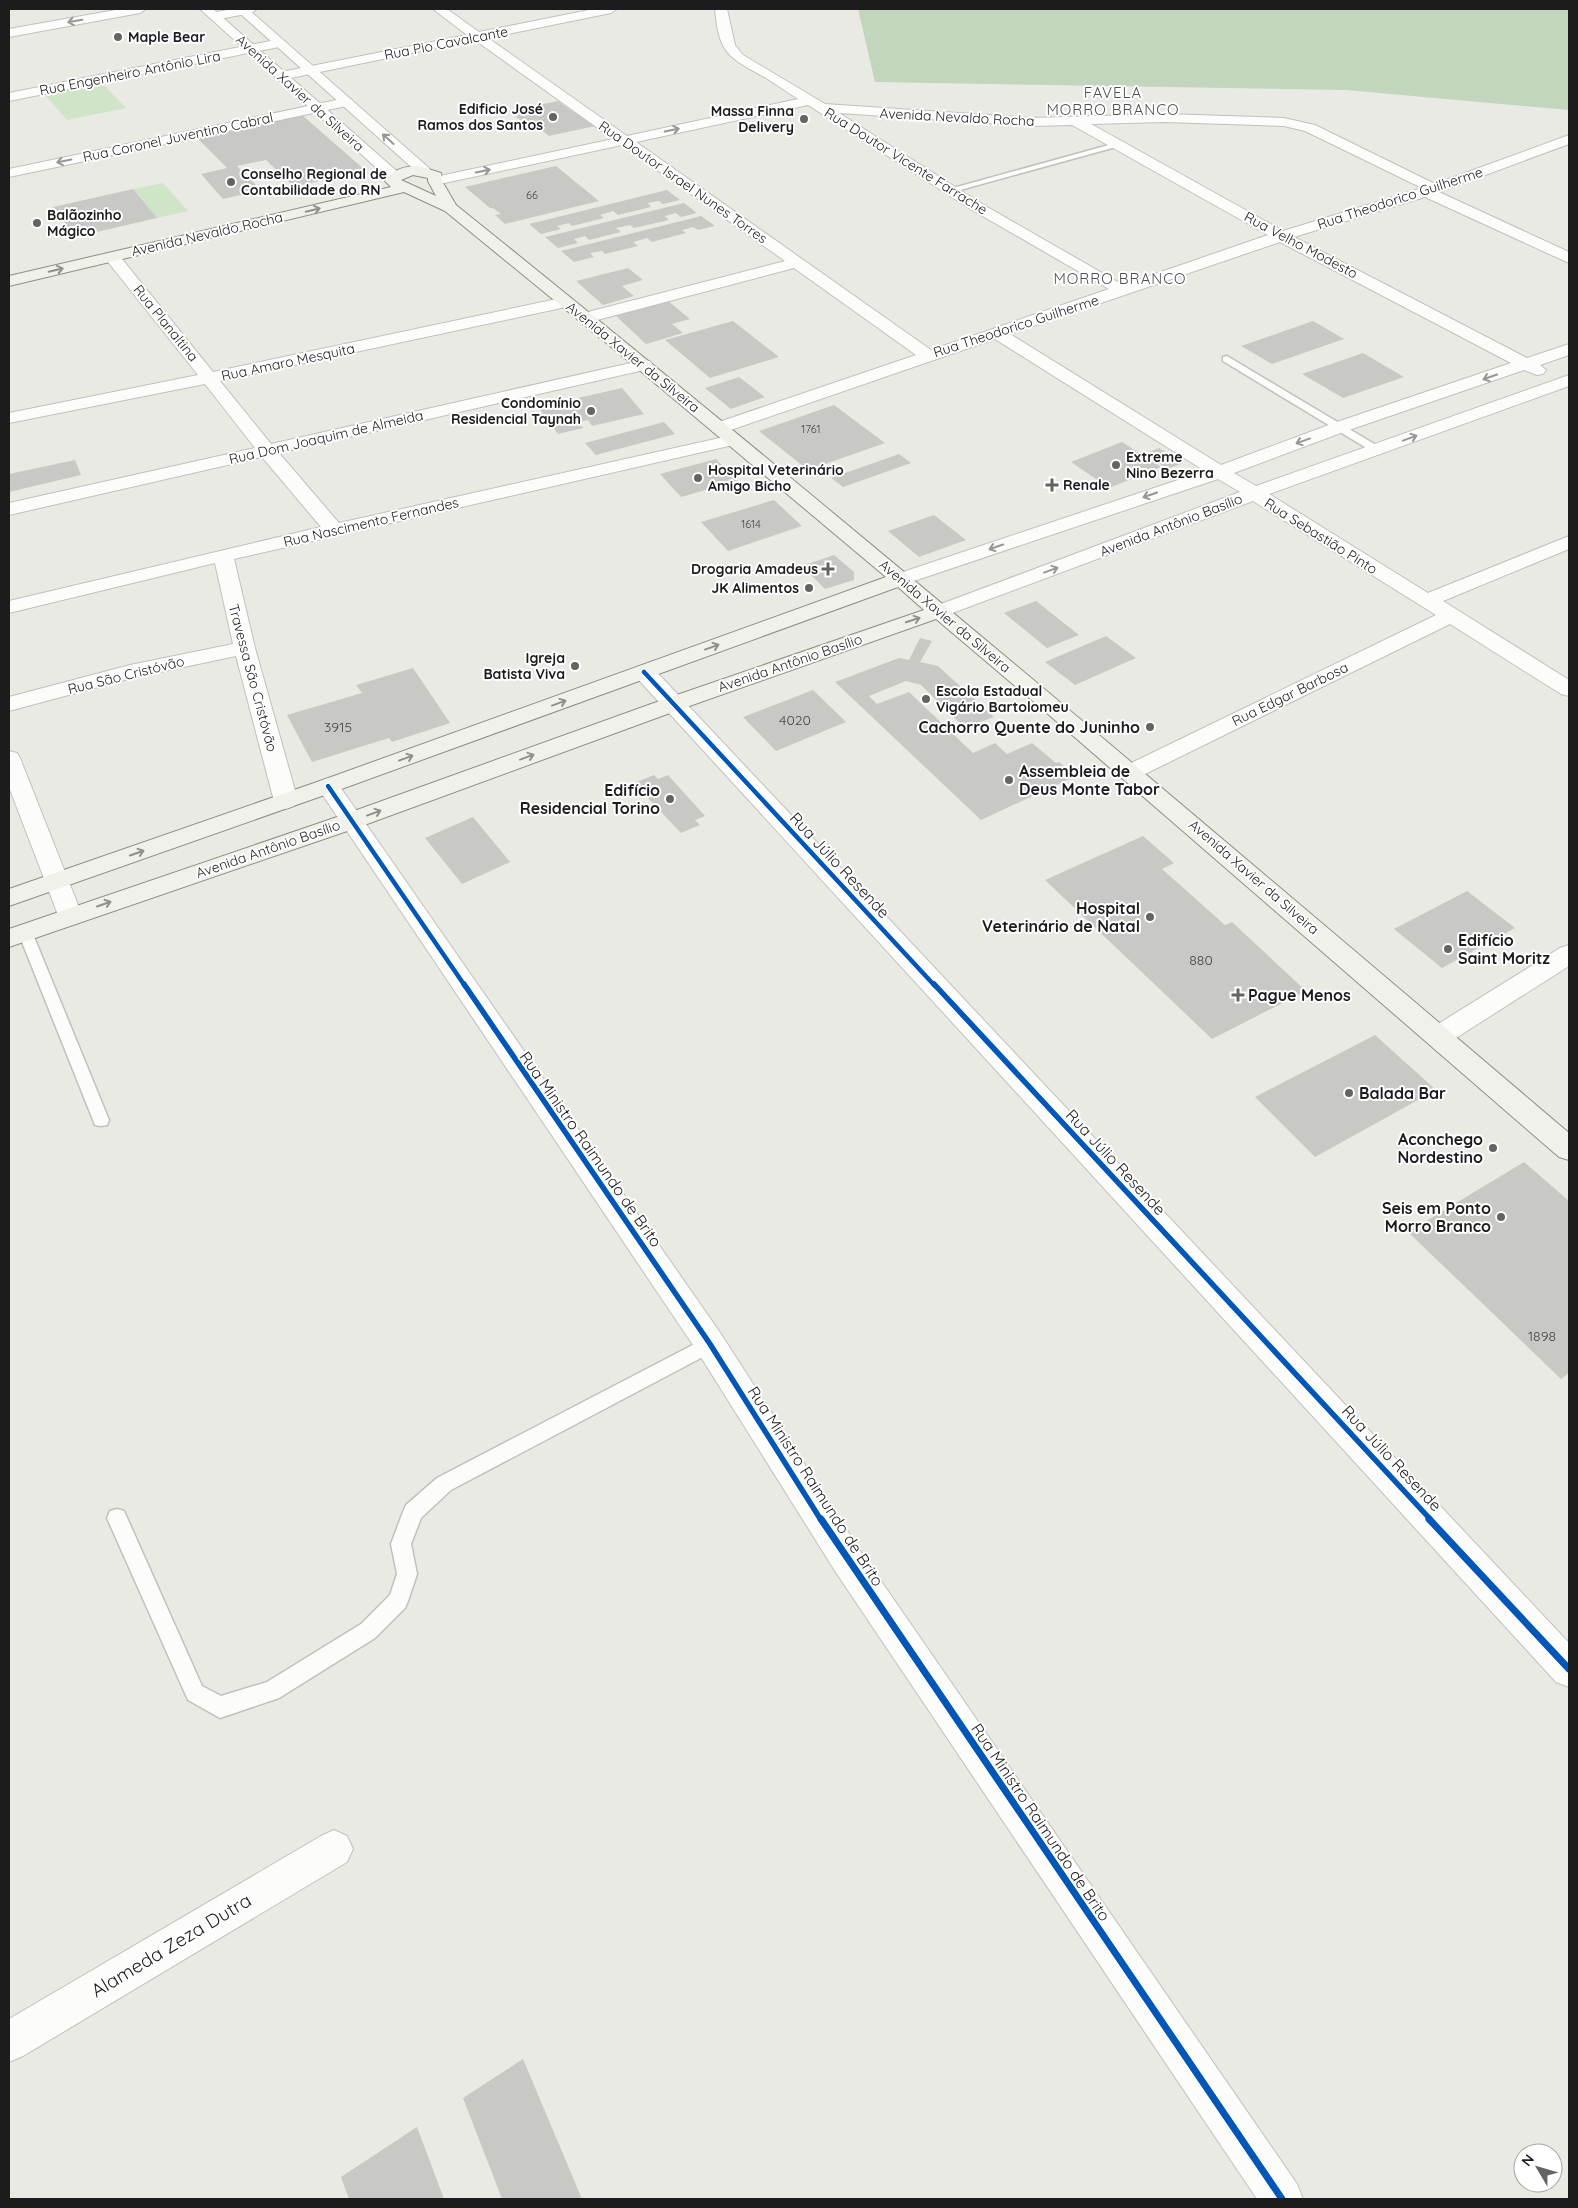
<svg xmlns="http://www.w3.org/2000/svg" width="1578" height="2208" font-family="Quicksand,sans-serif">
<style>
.grass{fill:#d0e5c7}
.forest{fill:#c1d6bd}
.building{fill:#c8c8c5}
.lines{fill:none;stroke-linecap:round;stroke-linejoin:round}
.service-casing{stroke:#c0c0bd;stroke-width:3}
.minor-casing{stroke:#c0c0bd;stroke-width:2}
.tertiary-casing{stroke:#c0c0bd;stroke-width:2}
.secondary-casing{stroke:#8c9180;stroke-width:2}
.service{fill:#fcfcfb;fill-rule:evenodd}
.minor{fill:#fcfcfb;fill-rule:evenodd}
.tertiary{fill:#fcfcfb;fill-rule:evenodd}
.secondary{fill:#eff1ea;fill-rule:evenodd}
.cycleway-far2-casing{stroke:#fff;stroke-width:7}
.cycleway-far1-casing{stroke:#fff;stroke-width:9}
.cycleway-casing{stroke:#fff;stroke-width:10}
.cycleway-far2{stroke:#0057b8;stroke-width:4.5}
.cycleway-far1{stroke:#0057b8;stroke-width:5.5}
.cycleway{stroke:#0057b8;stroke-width:7}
.oneway{stroke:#979797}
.oneway2{stroke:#90918d}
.poi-dot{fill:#646462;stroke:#fff;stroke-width:2}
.labels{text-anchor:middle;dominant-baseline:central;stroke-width:4;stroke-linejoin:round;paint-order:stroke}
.far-number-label{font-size:11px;fill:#474746}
.far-poi-label{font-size:14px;font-weight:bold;fill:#1c1c1c;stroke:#fff;text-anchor:start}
.far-street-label{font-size:14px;fill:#1c1c1c;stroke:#fff}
.number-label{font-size:14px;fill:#474746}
.far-neighbourhood-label{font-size:15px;letter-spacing:1px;fill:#4f4f4f;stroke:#fff}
.poi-label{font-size:16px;font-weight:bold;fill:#1c1c1c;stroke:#fff;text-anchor:end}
.street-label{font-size:16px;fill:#1c1c1c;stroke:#fff}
.near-street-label{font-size:19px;fill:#1c1c1c;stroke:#fff}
</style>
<rect width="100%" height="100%" fill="#eaeae5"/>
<!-- grass -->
<g class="grass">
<polygon points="102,83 126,108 67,120 45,95"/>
<polygon points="163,183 188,211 157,218 133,189"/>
</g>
<!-- forest -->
<polygon class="forest" points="858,9 1569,9 1569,110 1346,90 875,82"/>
<!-- building -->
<g class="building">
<polygon points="558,101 573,112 581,110 600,125 549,136 530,121 524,123 509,111"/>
<polygon points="302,115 365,170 294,187 266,160 237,166 261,190 223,199 201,174 227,168 197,138"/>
<polygon points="556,166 599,201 505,224 495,215 501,214 493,208 490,208 465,187"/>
<polygon points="133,189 157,218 75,237 53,207"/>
<polygon points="667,190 680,200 663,204 659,201 648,203 651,207 618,215 613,211 600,215 604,218 572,226 569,223 557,226 561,229 541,234 529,224"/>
<polygon points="684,203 697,213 681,217 676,213 665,216 669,220 634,228 630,225 616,228 621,232 589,240 585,236 574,239 578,243 558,248 545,237"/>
<polygon points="701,216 715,226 698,230 693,227 682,230 686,233 652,242 647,238 633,242 638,246 605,254 602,251 590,253 594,257 574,262 561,251"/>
<polygon points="628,268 643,280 622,286 634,296 603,305 576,281"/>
<polygon points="668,301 690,319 672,324 683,333 646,344 616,316"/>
<polygon points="733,321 779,357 710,378 665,340"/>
<polygon points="1313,321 1344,339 1272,364 1241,346"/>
<polygon points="1363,353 1404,377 1343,398 1302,374"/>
<polygon points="739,377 765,397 731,409 705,388"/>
<polygon points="622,388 644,414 592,426 588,420 578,422 583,428 558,434 538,407"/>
<polygon points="834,405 885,443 808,470 759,431"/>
<polygon points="664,422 675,434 596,455 585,443"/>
<polygon points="1122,442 1161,467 1109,488 1071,462"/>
<polygon points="1159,448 1183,463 1168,469 1144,454"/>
<polygon points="899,454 911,463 843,487 831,478"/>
<polygon points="716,459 737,481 681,497 660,474"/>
<polygon points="75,460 81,475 9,492 9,474"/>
<polygon points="774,500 802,526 728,551 701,522"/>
<polygon points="934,515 966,540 919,557 888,531"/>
<polygon points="834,555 854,572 854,580 825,589 802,566"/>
<polygon points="1036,601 1079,635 1047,648 1004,613"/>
<polygon points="1106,636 1136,658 1075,685 1045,662"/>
<polygon points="920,638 932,641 920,662 938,666 994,717 965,728 921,685 906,681 869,696 877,704 909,692 973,753 995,743 1007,754 1032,743 1056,763 1059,762 1076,776 981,820 835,682 899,658 909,660"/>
<polygon points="413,668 450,723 392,742 389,738 312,762 287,715 362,693 356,685"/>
<polygon points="813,690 846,722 776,751 743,717"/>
<polygon points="654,775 658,779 668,775 705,816 695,820 700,825 681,833 634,783"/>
<polygon points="473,817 510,862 462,884 425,838"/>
<polygon points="1143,836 1174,863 1162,869 1225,925 1232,922 1306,991 1212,1039 1045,880"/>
<polygon points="1467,891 1515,928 1442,968 1394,929"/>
<polygon points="1375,1035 1436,1090 1315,1157 1255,1097"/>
<polygon points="1524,1162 1569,1201 1569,1373 1561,1379 1408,1232"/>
<polygon points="523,2059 582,2199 502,2199 463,2098"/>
<polygon points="417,2127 444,2199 349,2199 341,2177"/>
</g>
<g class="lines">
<defs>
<g id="service">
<polygon points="1116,143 1123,145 953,192 946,190"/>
<polygon points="1227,356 1381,448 1382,450 1381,452 1373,452 1223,361 1223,357"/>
<polygon points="25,927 30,928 32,932 109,1120 107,1125 101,1126 95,1125 93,1120 18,932 20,928"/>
<polygon points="710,1336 716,1338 719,1344 716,1350 451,1490 421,1518 411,1544 417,1574 408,1601 405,1608 375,1638 279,1698 220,1718 188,1700 107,1518 110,1511 117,1509 124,1511 202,1686 221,1696 267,1682 361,1624 390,1595 397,1574 391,1544 403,1512 406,1505 437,1478"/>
</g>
<g id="minor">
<polygon points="233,9 257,9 251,13 214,20 208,16 210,13"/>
<path d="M433,9h14l32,23 115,-23h23l-6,4 -123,25 139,98 171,-37c-11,-7 -21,-14 -32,-21 -38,-21 -47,-24 -51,-69h12l8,36 8,10 82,49 206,14 134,-4 119,4 31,7 120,59 134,-49v9l-130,48 130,60v11l-144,-66 -131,40 233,121 42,-14v11l-29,10 6,5 -3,4 -6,1 -13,-5 -178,61 -112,42 22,13 313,-111v11l-300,108 159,99 141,-57v13l-126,52 126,79v16l-8,-2 -111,-70 -311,153 -8,2 -8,-2 -3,-5 3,-5 313,-152 -183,-114 -306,114 -7,2 -7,-2 -3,-4 3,-4 307,-115 -22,-13 -310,104 -7,2 -7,-2 -3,-4 3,-4 311,-104 -210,-132 -270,93h-12l-3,-4 3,-4 203,-69 -122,-87 -208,55 -6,-1 -2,-4 2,-4 205,-53 -163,-116 -187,40 -5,-1 -2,-3 7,-4 178,-38 -138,-99 -194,40 -7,-4 7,-4 186,-37zM808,105l164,105 137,79 -178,61 -295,-208zM839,113l192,13 41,-1 196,110 -145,50 -141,-81zM1165,122l119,4 21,5 117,57 -139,43 -192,-107zM1280,242l231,121 -177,60 -113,42 -211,-131z"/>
<polygon points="280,39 286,43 284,46 9,101 9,93"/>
<polygon points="346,98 351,99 353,102 351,105 9,177 9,169"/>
<polygon points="112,252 118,254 213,372 566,297 574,302 566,307 220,381 271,444 644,360 650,361 653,365 650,369 644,370 279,453 339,523 733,435 739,436 742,440 739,444 733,445 234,559 255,648 298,801 294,806 286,809 278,806 274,801 236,656 132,678 9,711 9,697 130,665 233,644 215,563 9,613 9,601 321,527 262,457 9,515 9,503 255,448 205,384 9,423 9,413 198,375 104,257"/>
<polygon points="644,665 652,667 1569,1643 1569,1687 1556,1682 636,677 633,672 636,667"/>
<polygon points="9,751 17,753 20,758 82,915 79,921 70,924 61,921 58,915 9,787"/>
<polygon points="328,778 336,781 721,1334 859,1549 1297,2184 1303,2199 1257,2199 835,1571 699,1354 320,791 316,786 320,781"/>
<polygon points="1569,945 1569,966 1448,1043 1439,1046 1430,1043 1426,1036 1430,1029 1560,948"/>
<polygon points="334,1830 347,1836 353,1849 347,1862 23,2056 9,2062 9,2019 321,1836"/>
</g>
<g id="tertiary">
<polygon points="121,9 146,9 140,13 9,37 9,29"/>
<polygon points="200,9 213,9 400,174 402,177 400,180 390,180"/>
<polygon points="235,9 248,9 429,168 431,171 429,174 419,174"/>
</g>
<path id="secondary" d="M419,166l22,7 1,8 14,24c377,303 745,615 1113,928v27l-10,-3 -518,-449 -105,-89 -255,90 -322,118 -350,120v-18l334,-114 322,-116 259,-89 -26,-23 -562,204 -327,115v-17l311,-108 566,-204 -248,-208 -193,-158 -41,-19 -395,94v-10l382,-89 -6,-6c8,-12 20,-15 34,-15zM413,175l15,3v3l8,15 -35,-16z"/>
</defs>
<!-- service casing -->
<use href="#service" class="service-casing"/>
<!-- minor casing -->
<use href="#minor" class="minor-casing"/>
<!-- tertiary casing -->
<use href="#tertiary" class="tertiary-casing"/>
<!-- secondary casing -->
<use href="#secondary" class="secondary-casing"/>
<!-- service -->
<use href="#service" class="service"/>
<!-- minor -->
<use href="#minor" class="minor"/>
<!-- tertiary -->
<use href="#tertiary" class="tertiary"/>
<!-- secondary -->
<use href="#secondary" class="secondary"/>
<defs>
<g id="cycleway-far2">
<polyline points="644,672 935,986"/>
<polyline points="328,786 465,986"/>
</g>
<g id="cycleway-far1">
<polyline points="464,984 710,1344 821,1520"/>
<polyline points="934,984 1431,1520"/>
</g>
<g id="cycleway">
<polyline points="821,1519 1282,2199"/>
<polyline points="1429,1519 1569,1669"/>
</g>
</defs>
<!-- cycleway-far2 casing -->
<use href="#cycleway-far2" class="cycleway-far2-casing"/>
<!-- cycleway-far1 casing -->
<use href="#cycleway-far1" class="cycleway-far1-casing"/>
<!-- cycleway casing -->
<use href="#cycleway" class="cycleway-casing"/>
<!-- cycleway-far2 -->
<use href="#cycleway-far2" class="cycleway-far2"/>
<!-- cycleway-far1 -->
<use href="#cycleway-far1" class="cycleway-far1"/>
<!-- cycleway -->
<use href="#cycleway" class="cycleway"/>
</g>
<!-- one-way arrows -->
<defs><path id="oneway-shaft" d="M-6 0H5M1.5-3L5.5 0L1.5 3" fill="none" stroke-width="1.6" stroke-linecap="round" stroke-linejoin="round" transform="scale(1.25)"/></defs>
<g class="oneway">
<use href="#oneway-shaft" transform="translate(75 21) rotate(170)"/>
<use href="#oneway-shaft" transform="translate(672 130) rotate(-12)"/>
<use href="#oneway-shaft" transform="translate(388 139) rotate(-138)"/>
<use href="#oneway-shaft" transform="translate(64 161) rotate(168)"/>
<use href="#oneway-shaft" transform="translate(483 171) rotate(-12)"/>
<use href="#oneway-shaft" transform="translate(1490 377) rotate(161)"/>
<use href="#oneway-shaft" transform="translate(1410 438) rotate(-20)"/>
<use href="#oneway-shaft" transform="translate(1303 441) rotate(160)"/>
<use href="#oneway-shaft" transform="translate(1150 495) rotate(161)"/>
<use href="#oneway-shaft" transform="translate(996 547) rotate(161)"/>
<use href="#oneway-shaft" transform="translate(1051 570) rotate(-20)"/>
</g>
<g class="oneway2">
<use href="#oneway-shaft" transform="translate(313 210) rotate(-13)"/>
<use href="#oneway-shaft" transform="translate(56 270) rotate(-13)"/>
<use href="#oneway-shaft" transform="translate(913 620) rotate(-18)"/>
<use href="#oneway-shaft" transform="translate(712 647) rotate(-20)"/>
<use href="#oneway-shaft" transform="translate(559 703) rotate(-20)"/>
<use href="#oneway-shaft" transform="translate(527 757) rotate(-20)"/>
<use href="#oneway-shaft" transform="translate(406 758) rotate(-20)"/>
<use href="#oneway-shaft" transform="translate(374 813) rotate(-20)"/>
<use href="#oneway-shaft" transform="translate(137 853) rotate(-19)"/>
<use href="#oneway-shaft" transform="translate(104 904) rotate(-19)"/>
</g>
<!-- markers -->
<g class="poi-dot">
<circle cx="118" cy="37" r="5"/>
<circle cx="553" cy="117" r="5"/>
<circle cx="804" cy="119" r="5"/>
<circle cx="231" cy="182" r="5"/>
<circle cx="37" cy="223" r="5"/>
<circle cx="591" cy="411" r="5"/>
<circle cx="1116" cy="465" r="5"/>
<circle cx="698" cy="478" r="5"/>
<path d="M1049.5 477.5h5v5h5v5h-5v5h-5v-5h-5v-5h5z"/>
<path d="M825.5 561.5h5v5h5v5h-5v5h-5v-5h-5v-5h5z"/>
<circle cx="809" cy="588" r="5"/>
<circle cx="575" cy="666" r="5"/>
<circle cx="926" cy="699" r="5"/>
<circle cx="1150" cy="727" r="5"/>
<circle cx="1009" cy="780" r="5"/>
<circle cx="670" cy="799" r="5"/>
<circle cx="1150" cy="917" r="5"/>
<circle cx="1448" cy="949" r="5"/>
<path d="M1235.5 987.5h5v5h5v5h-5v5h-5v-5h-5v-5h5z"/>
<circle cx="1349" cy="1093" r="5"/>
<circle cx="1493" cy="1148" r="5"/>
<circle cx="1501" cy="1217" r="5"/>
</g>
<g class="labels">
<!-- far-number labels -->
<g class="far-number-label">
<text x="532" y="195">66</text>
<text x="811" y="429">1761</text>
<text x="751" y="524">1614</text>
</g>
<!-- far-poi labels -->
<g class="far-poi-label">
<text x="128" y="37">Maple Bear</text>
<text x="543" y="109" text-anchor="end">Edificio José<tspan x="543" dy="16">Ramos dos Santos</tspan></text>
<text x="794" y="111" text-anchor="end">Massa Finna<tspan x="794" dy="16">Delivery</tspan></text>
<text x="241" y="174">Conselho Regional de<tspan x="241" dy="16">Contabilidade do RN</tspan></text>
<text x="47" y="215">Balãozinho<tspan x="47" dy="16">Mágico</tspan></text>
<text x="581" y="403" text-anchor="end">Condomínio<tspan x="581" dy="16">Residencial Taynah</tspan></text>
<text x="1126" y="457">Extreme<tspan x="1126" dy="16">Nino Bezerra</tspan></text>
<text x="708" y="470">Hospital Veterinário<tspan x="708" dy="16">Amigo Bicho</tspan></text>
<text x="1063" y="485">Renale</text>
<text x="818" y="569" text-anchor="end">Drogaria Amadeus</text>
<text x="799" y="588" text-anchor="end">JK Alimentos</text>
<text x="565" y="658" text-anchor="end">Igreja<tspan x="565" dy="16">Batista Viva</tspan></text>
<text x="936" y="691">Escola Estadual<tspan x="936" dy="16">Vigário Bartolomeu</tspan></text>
</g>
<!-- far-street labels -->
<g class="far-street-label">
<text transform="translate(446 43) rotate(-11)">Rua Pio Cavalcante</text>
<text transform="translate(130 73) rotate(-11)">Rua Engenheiro Antônio Lira</text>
<text transform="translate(300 93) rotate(42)">Avenida Xavier da Silveira</text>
<text transform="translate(957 117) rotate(3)">Avenida Nevaldo Rocha</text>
<text transform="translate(178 137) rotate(-12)">Rua Coronel Juventino Cabral</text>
<text transform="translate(906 161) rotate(32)">Rua Doutor Vicente Farrache</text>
<text transform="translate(683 182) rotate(35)">Rua Doutor Israel Nunes Torres</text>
<text transform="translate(1400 198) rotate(-18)">Rua Theodorico Guilherme</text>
<text transform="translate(207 234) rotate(-13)">Avenida Nevaldo Rocha</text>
<text transform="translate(1301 245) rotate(28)">Rua Velho Modesto</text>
<text transform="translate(166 323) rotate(51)">Rua Planaltina</text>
<text transform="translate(1016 326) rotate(-18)">Rua Theodorico Guilherme</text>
<text transform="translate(633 357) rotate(39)">Avenida Xavier da Silveira</text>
<text transform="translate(288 362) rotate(-12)">Rua Amaro Mesquita</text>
<text transform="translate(326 437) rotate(-13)">Rua Dom Joaquim de Almeida</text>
<text transform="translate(371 522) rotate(-13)">Rua Nascimento Fernandes</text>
<text transform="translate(1171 525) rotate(-21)">Avenida Antônio Basílio</text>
<text transform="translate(1321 536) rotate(32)">Rua Sebastião Pinto</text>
<text transform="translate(945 616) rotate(40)">Avenida Xavier da Silveira</text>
<text transform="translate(790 663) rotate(-19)">Avenida Antônio Basílio</text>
<text transform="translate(126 675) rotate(-14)">Rua São Cristóvão</text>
<text transform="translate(253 678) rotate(75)">Travessa São Cristóvão</text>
<text transform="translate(1290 694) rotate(-26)">Rua Edgar Barbosa</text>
<text transform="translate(268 849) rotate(-19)">Avenida Antônio Basílio</text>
<text transform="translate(1254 877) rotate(41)">Avenida Xavier da Silveira</text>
</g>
<!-- number labels -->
<g class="number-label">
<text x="795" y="720">4020</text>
<text x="338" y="727">3915</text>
<text x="1201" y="960">880</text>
<text x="1542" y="1336">1898</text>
</g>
<!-- far-neighbourhood labels -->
<g class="far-neighbourhood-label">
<text x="1113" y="92">FAVELA<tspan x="1113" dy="17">MORRO BRANCO</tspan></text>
<text x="1120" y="278">MORRO BRANCO</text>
</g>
<!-- poi labels -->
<g class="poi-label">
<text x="1140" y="727">Cachorro Quente do Juninho</text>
<text x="1019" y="771" text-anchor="start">Assembleia de<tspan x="1019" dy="18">Deus Monte Tabor</tspan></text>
<text x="660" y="790">Edifício<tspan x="660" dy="18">Residencial Torino</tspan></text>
<text x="1140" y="908">Hospital<tspan x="1140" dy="18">Veterinário de Natal</tspan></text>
<text x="1458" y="940" text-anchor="start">Edifício<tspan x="1458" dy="18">Saint Moritz</tspan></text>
<text x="1248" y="995" text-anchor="start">Pague Menos</text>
<text x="1359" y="1093" text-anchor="start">Balada Bar</text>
<text x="1483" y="1139">Aconchego<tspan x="1483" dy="18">Nordestino</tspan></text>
<text x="1491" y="1208">Seis em Ponto<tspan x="1491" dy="18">Morro Branco</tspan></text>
</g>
<!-- street labels -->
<g class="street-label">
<text transform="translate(840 865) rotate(47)">Rua Júlio Resende</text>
<text transform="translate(591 1149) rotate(55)">Rua Ministro Raimundo de Brito</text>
<text transform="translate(1116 1162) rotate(47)">Rua Júlio Resende</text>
<text transform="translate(1392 1458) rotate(47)">Rua Júlio Resende</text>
<text transform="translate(816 1486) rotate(57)">Rua Ministro Raimundo de Brito</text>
<text transform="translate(1041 1822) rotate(56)">Rua Ministro Raimundo de Brito</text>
</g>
<!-- near-street labels -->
<g class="near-street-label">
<text transform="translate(171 1945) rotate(-31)">Alameda Zeza Dutra</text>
</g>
</g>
<!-- border -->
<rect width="1578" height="2208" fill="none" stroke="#1c1c1c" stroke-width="20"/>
<!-- north arrow -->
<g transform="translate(1538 2168) rotate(308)"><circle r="24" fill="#ffffff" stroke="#a4a4a4"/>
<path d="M0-4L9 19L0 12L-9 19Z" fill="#646462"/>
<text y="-8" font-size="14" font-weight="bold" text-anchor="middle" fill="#1c1c1c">N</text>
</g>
</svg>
